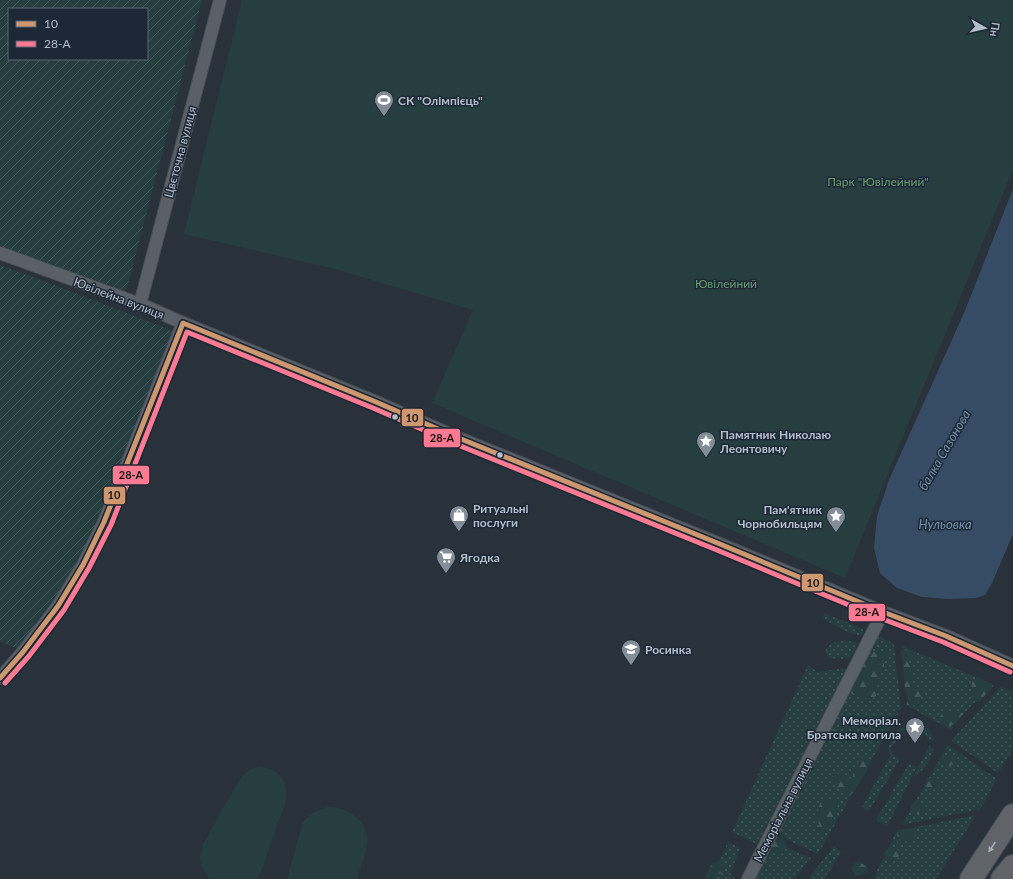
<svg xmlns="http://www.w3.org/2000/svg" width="1013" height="879" font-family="Lato,sans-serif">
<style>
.grass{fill:url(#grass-dots)}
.forest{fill:url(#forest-firs)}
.park{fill:#263e40}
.garden{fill:url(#garden-furrows);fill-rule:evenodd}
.water{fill:#354c64}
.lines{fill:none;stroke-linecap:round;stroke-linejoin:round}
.street-casing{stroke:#484e54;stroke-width:14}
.highway-casing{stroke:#464e55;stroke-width:24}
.street{stroke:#5a6067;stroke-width:12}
.highway{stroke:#606367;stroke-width:22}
.bus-1-casing{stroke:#1c2835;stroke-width:8}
.bus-2-casing{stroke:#1c2835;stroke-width:8}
.bus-1{stroke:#cd976f;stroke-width:5}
.bus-2{stroke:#fe7a93;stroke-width:5}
.oneway{fill:#a3acb7}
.bus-dot{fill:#b4becb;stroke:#1c2835;stroke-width:1.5}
.labels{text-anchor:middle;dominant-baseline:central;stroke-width:3;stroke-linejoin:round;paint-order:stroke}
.poi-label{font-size:12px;font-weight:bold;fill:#b4becb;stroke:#1c2835;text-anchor:start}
.street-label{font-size:12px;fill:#b4becb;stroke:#1c2835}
.park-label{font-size:12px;fill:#699d71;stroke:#1c2835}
.water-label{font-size:13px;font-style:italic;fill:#7292af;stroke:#1c2835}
.line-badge{stroke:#1c2835;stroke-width:1.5}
.pale-badge-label{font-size:11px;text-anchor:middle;font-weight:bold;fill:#111}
</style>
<defs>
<pattern id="grass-dots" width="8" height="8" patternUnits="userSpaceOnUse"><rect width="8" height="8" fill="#263e40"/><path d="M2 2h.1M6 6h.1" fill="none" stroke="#43585a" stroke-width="1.8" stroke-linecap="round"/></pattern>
<pattern id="forest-firs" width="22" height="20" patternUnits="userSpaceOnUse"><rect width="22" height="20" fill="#263e40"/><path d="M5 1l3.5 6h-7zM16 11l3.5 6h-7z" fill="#43585a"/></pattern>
<pattern id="garden-furrows" width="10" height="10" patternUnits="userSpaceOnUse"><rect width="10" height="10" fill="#263e40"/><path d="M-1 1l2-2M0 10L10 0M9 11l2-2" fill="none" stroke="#43585a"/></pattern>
</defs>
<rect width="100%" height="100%" fill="#29323a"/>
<!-- grass -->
<g class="grass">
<polygon points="824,613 863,629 863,633 860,636 847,632 823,619"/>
<polygon points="877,635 894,644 901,709 818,854 775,834"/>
<path d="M845,640l12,3c-2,19 -13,16 -28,15l-4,-7c5,-8 10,-10 20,-11z"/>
<polygon points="902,646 992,684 950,729 908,706"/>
<polygon points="808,665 817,672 847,668 757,844 732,832"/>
<polygon points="1001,687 1013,692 1013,750 998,773 951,741"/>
<path d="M913,721c11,3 18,8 21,19h-6c-4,-12 -9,-8 -17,-12 0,-1 -4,-5 -4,-6z"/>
<path d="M902,727l3,3c-7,5 -9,12 -14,19l2,5h-1l8,5 -31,52 -7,-4 29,-53 -3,-2c1,-9 7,-20 14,-25z"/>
<polygon points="948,745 997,779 980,809 902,825"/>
<path d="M929,746l5,2c-3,12 -10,23 -21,29z"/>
<polygon points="909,763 917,767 887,827 876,820"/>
<polygon points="976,815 936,879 875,879 877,871 897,831"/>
<polygon points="771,841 811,858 794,879 754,879"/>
<polygon points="728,842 740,848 731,873 734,879 711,879"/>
<polygon points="834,846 841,852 825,879 808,879"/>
</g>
<!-- forest -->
<g class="forest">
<path d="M876,650l8,1 5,4 -1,4 -4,4v10h-4c-2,3 -2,7 0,10l-4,6v7l-4,3 -8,-1 -18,-6 11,-26 9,-3 3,-8z"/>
<polygon points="901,650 913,651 915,658 909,660 913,687 915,691 921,684 923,690 917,706 907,705"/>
<polygon points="979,677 993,686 979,702 973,700 971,691 972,681"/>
<polygon points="946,711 959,711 963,714 951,726 938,721 941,715"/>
<polygon points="945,756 953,757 956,761 953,765 944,766 938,758"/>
<polygon points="859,758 867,759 867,771 853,792 848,797 834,785 831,778 835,774 841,774 850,782 858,766"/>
<polygon points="927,778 936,778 939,779 941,785 929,792 924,786"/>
<path d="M826,798l8,2 5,3c-1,11 -8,19 -12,29l-6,1 -2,-9 -4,-5 6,-19z"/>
<polygon points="915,801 924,805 930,810 923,815 916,813 910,807"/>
<polygon points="913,828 916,836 903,843 898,844 897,830"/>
<polygon points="773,836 783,839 787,846 782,854 775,854 767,849"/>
<polygon points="887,849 898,850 901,856 892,861 883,855"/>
<polygon points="713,862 722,863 725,872 709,877 710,879 704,879"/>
<polygon points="860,862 867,867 869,873 855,876 852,868 855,863"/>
</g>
<!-- park -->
<g class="park">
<polygon points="242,0 1013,0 1013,169 845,578 432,403 473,310 335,269 184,234"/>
<path d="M260,767c13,1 25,8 26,22 2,11 -4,23 -8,33 -6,18 -12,36 -18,53l-3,4h-47l-5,-7 -3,-6 -2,-8 3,-14 38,-67c6,-6 11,-9 19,-10z"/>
<path d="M328,807c21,0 43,16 39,39 -2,11 -7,22 -10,33h-70l16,-57 11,-10z"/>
</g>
<!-- garden -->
<g class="garden">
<path d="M0,0h202l-75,288 -5,5 -122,-44zM9,9h138v50h-138z"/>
<polygon points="0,265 60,287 178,333 104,522 23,652 0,641"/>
</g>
<!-- water -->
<polygon class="water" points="1013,189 1013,534 992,583 985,595 976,598 949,599 922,597 897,588 880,573 874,548 877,516 889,480 964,313"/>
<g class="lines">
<defs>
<g id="street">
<polyline points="0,253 140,304 183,323 376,402 461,439 715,542 883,612 946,636 1013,666"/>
<polyline points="140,304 220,0"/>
<polyline points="0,678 23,652 58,606 83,565 104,522 183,323"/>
<polyline points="748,879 883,612"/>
</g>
<g id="highway">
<polyline points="971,879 1013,815"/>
<polyline points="1002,879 1013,866"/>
</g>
</defs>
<!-- street casing -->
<use href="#street" class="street-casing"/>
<!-- highway casing -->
<use href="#highway" class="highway-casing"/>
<!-- street -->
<use href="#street" class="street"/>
<!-- highway -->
<use href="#highway" class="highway"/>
<defs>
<polyline id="bus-1" points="0,678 23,652 58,606 83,565 104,522 183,323 376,402 461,439 715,542 883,612 946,636 1013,666"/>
<polyline id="bus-2" points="5,683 29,656 64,610 89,568 111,525 187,332 373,408 458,445 712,548 880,618 943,642 1010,672"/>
</defs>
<!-- bus-1 casing -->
<use href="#bus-1" class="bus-1-casing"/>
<!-- bus-2 casing -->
<use href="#bus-2" class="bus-2-casing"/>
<!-- bus-1 -->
<use href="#bus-1" class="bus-1"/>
<!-- bus-2 -->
<use href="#bus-2" class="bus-2"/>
</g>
<!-- one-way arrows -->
<defs><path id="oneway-solid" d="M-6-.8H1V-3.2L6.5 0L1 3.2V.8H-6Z"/></defs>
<use class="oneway" href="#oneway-solid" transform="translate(992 847) rotate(124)"/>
<!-- icons -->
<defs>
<symbol id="stadium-pin" viewBox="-11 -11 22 30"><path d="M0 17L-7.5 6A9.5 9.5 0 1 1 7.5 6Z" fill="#838d98" stroke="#1c2835"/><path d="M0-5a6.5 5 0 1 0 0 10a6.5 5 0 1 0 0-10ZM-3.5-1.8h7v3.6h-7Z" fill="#fff"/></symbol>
<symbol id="sight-pin" viewBox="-11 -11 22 30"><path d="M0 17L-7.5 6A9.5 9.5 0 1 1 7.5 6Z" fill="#838d98" stroke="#1c2835"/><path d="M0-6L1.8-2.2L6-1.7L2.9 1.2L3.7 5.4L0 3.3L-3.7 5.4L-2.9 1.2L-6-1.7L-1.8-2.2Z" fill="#fff"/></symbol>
<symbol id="shop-pin" viewBox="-11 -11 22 30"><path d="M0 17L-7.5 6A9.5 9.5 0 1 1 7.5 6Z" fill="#838d98" stroke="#1c2835"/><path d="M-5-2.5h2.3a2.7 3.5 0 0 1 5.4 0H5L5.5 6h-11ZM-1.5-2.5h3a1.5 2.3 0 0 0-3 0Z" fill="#fff"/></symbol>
<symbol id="supermarket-pin" viewBox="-11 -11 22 30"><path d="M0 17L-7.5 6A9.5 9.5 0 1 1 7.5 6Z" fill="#838d98" stroke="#1c2835"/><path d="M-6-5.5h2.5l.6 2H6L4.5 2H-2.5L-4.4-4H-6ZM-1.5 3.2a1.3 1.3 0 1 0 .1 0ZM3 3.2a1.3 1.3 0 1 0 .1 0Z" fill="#fff"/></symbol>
<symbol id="school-pin" viewBox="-11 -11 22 30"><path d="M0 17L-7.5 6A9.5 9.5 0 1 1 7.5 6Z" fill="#838d98" stroke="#1c2835"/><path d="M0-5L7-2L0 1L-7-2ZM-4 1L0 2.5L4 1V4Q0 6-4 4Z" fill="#fff"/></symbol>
</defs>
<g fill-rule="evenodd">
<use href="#stadium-pin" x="373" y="89" width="22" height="30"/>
<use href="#sight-pin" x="695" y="430" width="22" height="30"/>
<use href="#shop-pin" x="448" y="504" width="22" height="30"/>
<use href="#sight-pin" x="825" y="505" width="22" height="30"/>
<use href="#supermarket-pin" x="435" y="546" width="22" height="30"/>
<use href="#school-pin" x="620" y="638" width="22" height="30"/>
<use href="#sight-pin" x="904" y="716" width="22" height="30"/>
</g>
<!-- markers -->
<g class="bus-dot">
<circle cx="395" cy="417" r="3.5"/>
<circle cx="500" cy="455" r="3.5"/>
</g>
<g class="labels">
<!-- poi labels -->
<g class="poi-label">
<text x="398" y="100">СК "Олімпієць"</text>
<text x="720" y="434">Памятник Николаю<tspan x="720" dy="14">Леонтовичу</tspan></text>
<text x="473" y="508">Ритуальні<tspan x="473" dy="14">послуги</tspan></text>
<text x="822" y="509" text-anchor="end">Пам'ятник<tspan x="822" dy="14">Чорнобильцям</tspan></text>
<text x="460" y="557">Ягодка</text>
<text x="645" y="649">Росинка</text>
<text x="901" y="720" text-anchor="end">Меморіал.<tspan x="901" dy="14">Братська могила</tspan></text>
</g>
<!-- street labels -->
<g class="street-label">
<text transform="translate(180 152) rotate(-75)">Цвєточна вулиця</text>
<text transform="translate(119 298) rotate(21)">Ювілейна вулиця</text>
<text transform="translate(783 810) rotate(-63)">Меморіальна вулиця</text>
</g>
<!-- park labels -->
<g class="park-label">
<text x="878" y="181">Парк "Ювілейний"</text>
<text x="726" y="283">Ювілейний</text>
</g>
<!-- water labels -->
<g class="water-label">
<text transform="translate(944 450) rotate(-60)">балка Сазонова</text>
<text x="945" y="524">Нульовка</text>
</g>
</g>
<g class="line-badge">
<rect x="401" y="408" width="23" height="19" rx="4" fill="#cd976f"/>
<rect x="423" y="428" width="38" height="20" rx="4" fill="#fe7a93"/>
<rect x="112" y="465" width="38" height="20" rx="4" fill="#fe7a93"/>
<rect x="103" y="486" width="23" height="19" rx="4" fill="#cd976f"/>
<rect x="801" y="573" width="23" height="19" rx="4" fill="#cd976f"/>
<rect x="848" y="603" width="38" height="19" rx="4" fill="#fe7a93"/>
</g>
<g class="pale-badge-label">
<text x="412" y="422">10</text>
<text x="442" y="442">28-А</text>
<text x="131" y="479">28-А</text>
<text x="114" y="499">10</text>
<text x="813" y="587">10</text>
<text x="867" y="616">28-А</text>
</g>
<!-- legend -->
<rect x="8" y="8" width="140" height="52" fill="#1c2835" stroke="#596471"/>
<rect x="16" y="21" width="20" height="6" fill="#cd976f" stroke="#596471"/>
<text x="44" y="28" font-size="12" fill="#b4becb">10</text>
<rect x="16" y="41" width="20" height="6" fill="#fe7a93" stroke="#596471"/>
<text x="44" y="48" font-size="12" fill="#b4becb">28-А</text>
<!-- north arrow -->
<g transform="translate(985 28) rotate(98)" stroke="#1c2835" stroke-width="3" paint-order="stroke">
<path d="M0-3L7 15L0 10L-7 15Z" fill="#b4becb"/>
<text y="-6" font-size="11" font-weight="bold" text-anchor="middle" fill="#b4becb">Пн</text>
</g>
</svg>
